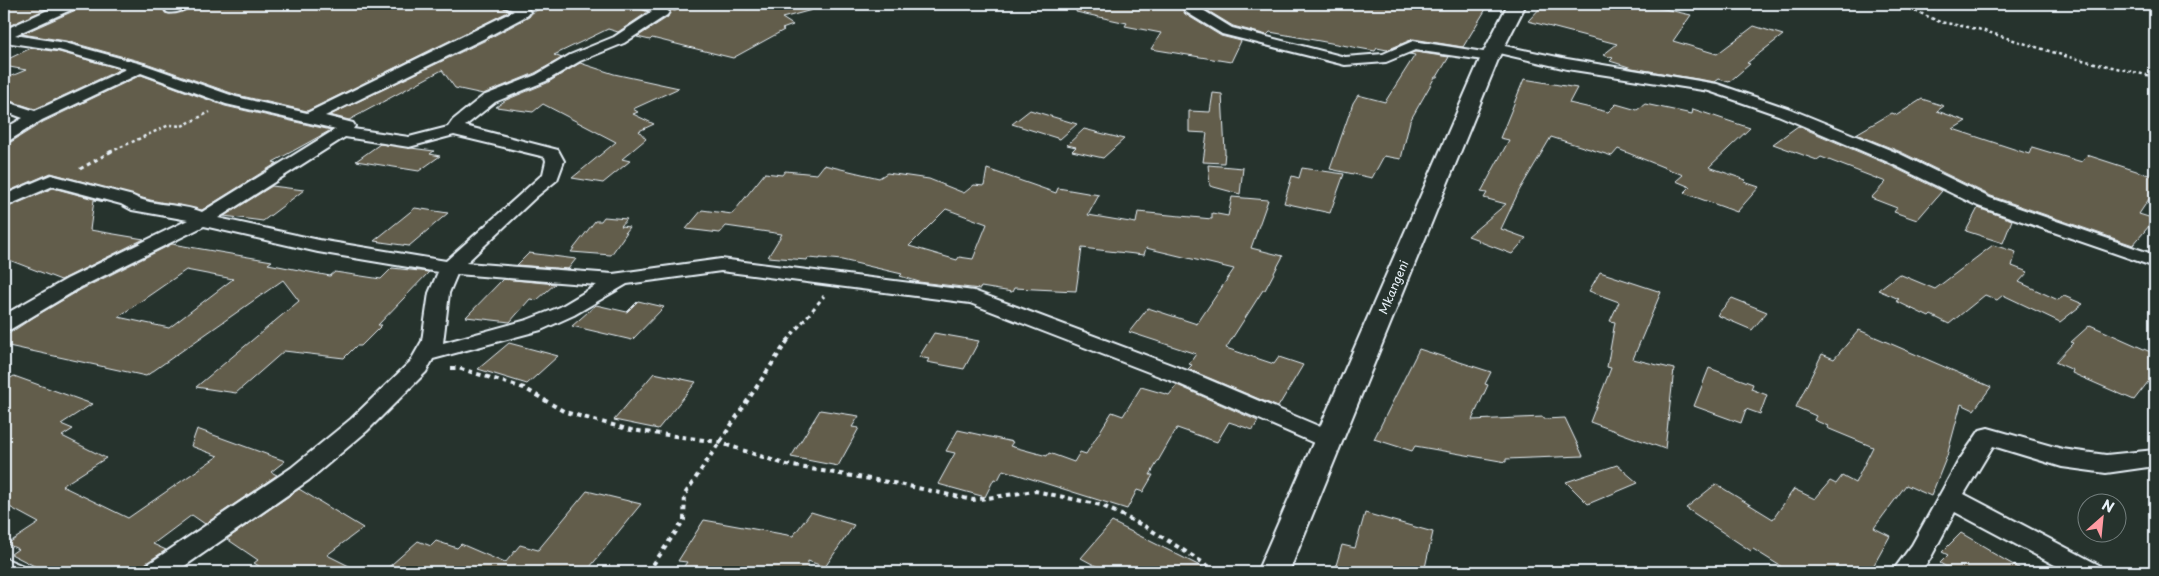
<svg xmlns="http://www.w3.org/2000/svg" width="2159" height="576" font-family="'Playpen Sans',sans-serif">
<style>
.building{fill:#625d4b;stroke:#e8f1f8;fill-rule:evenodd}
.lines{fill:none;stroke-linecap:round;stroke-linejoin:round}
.minor-casing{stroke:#e8f1f8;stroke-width:4}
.tertiary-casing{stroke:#e8f1f8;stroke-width:4}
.path-far2{stroke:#e8f1f8;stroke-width:2.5;stroke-dasharray:3 3;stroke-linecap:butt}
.path-far1{stroke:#e8f1f8;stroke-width:3;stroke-dasharray:4 4;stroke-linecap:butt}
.path{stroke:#e8f1f8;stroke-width:4;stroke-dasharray:4.5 4.5;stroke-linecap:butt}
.minor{fill:#26332d;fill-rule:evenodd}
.tertiary{fill:#26332d;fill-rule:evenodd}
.labels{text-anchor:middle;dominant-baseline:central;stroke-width:4.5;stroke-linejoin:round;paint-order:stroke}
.street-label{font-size:12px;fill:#e8f1f8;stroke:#26332d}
</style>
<rect width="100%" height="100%" fill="#26332d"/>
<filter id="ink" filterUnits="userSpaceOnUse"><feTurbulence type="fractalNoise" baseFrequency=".02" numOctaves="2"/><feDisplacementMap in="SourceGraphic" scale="10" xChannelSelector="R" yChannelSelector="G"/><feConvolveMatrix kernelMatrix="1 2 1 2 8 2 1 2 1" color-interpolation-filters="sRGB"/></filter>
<g filter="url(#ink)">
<!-- building -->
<g class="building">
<polygon points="4,4 57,4 4,28"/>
<polygon points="81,4 170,4 163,9 165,13 170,14 184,11 193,4 486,4 503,7 510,11 307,111 237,95 146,63 66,41 22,34 78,9"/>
<polygon points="548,4 590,4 639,8 648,12 618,32 608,29 554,55 562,58 535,73 483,94 455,88 442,70 349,120 330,115 484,41 529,17 532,13"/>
<polygon points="687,4 723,4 748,9 764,4 812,4 812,10 782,18 793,25 782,29 784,30 733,58 652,38 650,40 637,37 668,17 670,10 675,11"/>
<polygon points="1077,4 1183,4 1182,9 1185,14 1221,36 1241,41 1231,62 1151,49 1161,33 1125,26 1127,23 1076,12"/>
<polygon points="1201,4 1333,4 1363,8 1362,4 1410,6 1410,4 1489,4 1463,47 1413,39 1387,50 1377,48 1375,51 1270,32 1267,35 1233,26 1200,6"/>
<polygon points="1544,4 1642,4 1691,15 1673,41 1717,54 1754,26 1783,35 1747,63 1750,64 1729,82 1719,79 1715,82 1632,68 1610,61 1613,58 1603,55 1617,44 1528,21"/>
<polygon points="31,48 59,52 121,69 35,109 4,99 4,79 26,70 4,66 4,61"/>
<polygon points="1415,52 1449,57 1437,77 1435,77 1410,121 1401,159 1384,156 1372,178 1330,169 1353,103 1358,95 1385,102 1415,55 1409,54"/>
<polygon points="580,63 614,74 679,88 633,109 638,112 633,114 654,124 639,131 646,139 622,159 630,161 603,183 572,178 616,142 543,104 533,112 496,107 506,100 547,83"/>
<polygon points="141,75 225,106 331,130 273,162 277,163 202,210 150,200 51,173 4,193 4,143 11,142 43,122"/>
<polygon points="1524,79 1577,88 1569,103 1608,112 1616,104 1637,110 1645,104 1692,114 1693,109 1750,128 1709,167 1746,180 1744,182 1759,187 1737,212 1684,193 1690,187 1676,181 1683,175 1618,149 1612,156 1551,137 1519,191 1501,229 1526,238 1512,254 1478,241 1479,240 1468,236 1506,204 1484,198 1487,193 1481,192 1509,140 1500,138"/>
<polygon points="1213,93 1222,94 1225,152 1224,163 1203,162 1207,133 1189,132 1189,111 1210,112"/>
<polygon points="1922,99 1944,106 1937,111 1966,121 1953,129 2029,154 2032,147 2082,162 2087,155 2155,177 2155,190 2139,214 2155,219 2133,245 1991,196 1901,152 1856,134 1892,113 1897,115"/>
<polygon points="1030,110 1077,124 1060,139 1012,124"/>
<polygon points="1798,126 1887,164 1942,191 1917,220 1894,212 1897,208 1871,198 1886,182 1821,157 1817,160 1773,144"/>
<polygon points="1084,129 1124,139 1103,158 1072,151 1076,147 1067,145"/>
<polygon points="380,144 434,151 430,154 440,156 419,171 356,161"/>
<path d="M824,165l55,13 8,-5 42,6 35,14 10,-8 10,1 3,-17 69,24 2,-5 41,7 -11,20 48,8 2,-11 74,7v-6l16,3 4,-19 36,3 -17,48 32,8 -18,34h-2l-37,58 48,16 5,-7 24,8 -25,42 -90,-38 4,-4 -3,-1 7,-10 -67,-22 19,-24 49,16 37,-55 -88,-21 -2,7 -62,-7 -6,43 -62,-3 -2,4 -31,-5 -1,2 -61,-7 -19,-6 2,-2 -60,-14 -22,-2v1l-12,-1 -1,2 -39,-3 14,-23 -56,-8 -6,7 -34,-4 16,-19 30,4 33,-41 17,2 3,-4 32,3zM946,209l41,15 -14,35 -14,-2 -2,3 -48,-14z"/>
<polygon points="1208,165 1243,168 1240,194 1210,186"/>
<polygon points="1302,168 1344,174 1330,213 1284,203 1292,176 1299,178"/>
<polygon points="272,186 304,190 263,221 224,216"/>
<polygon points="53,188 105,202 94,200 90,230 144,239 61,280 4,258 4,209"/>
<polygon points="415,208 448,213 409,246 374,241"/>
<polygon points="1978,208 2012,220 2003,243 1966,231"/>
<polygon points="604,217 627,219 621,226 629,227 625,232 627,232 611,255 571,252 595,221 601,221"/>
<path d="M172,244l100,17 -4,3 62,12 5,-4 46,7 11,-11 37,4 -51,53h4l-21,21h-5l-12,12 -60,-7 -48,42 -40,-6 103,-86 -16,-21 -137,96 -142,-31v-8l30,-20 48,-28zM186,270l47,9 -64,49 -51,-11z"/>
<polygon points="1993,245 2016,252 2012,266 2028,272 2019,282 2058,300 2064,296 2083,304 2060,322 2003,295 1997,300 1985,295 1949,324 1931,315 1929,317 1896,301 1899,299 1878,290 1899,274 1935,289"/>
<polygon points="529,253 576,259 568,269 517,265"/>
<polygon points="1600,272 1661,292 1633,359 1674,369 1665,449 1590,422 1611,368 1607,367 1615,322 1610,321 1619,302 1589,291"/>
<polygon points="503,279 555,284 537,300 530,299 510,322 466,317"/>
<polygon points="1732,298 1767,312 1752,330 1717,315"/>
<polygon points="638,301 664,307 632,340 572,326 596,305 627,312"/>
<polygon points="2090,325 2155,354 2155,373 2134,400 2072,373 2073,370 2055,362 2073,343 2071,342"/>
<polygon points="1859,330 1991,387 1974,410 1961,404 1947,456 1931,496 1906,485 1874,528 1890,536 1870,572 1790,572 1753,549 1751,551 1686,508 1716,484 1773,519 1794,489 1815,499 1830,481 1836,484 1842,476 1855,483 1873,447 1827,428 1828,426 1814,420 1816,416 1796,407 1822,354 1834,359"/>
<polygon points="934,333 979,341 964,369 927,362 929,359 919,357"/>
<polygon points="509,343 558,356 527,384 478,369"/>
<polygon points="1419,349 1491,372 1485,384 1488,385 1472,420 1543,417 1544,419 1565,418 1583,456 1506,459 1506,462 1415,446 1412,451 1374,439"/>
<polygon points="1709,368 1753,384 1751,389 1767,395 1760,414 1746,409 1741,423 1694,406"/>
<polygon points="654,373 696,382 658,429 614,420"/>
<polygon points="14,376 92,404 61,424 73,429 62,436 106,458 62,486 128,518 218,456 191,446 197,429 285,461 271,472 277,475 205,524 192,515 153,544 166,550 146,563 138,572 46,572 11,554 18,549 7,544 39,523 4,504 4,382"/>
<polygon points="1177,385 1258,421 1253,430 1229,422 1217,442 1177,428 1150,475 1153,475 1143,492 1137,490 1127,509 1003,470 998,480 994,479 985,497 938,484 955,453 946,451 958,430 1013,442 1010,446 1047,456 1049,453 1074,462 1080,452 1086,454 1112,412 1123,416 1141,387 1169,395"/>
<polygon points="820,410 859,416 852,427 859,428 838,466 791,457"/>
<polygon points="1617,465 1638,483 1588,504 1566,482"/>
<polygon points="299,489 363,528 327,555 361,572 268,572 254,563 258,560 227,539"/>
<polygon points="587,491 641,504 586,572 383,572 418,541 431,546 436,541 457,548 461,544 505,563 520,545 538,550"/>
<polygon points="811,512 854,525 825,567 808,561 807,572 680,572 687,562 678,561 704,520 793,536"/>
<polygon points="1365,513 1433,532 1424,572 1334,572 1342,545 1355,548"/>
<polygon points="1112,522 1212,572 1107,572 1081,558"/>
<polygon points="1961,533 1990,550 1989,551 2026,572 1955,572 1940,563 1948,555 1942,552"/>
</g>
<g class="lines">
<defs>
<g id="minor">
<path d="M61,4h18l-2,3 -62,28 50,8 80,22 91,32 71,16 207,-102 -9,-4 -2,-3h19l8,8 -2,3 -45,24 -158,77 28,7 2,3 -2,3 56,8 39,-10 5,-7 30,-24 53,-21 34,-20 44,-18 38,-25 -11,-5 -2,-3c12,0 22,-1 30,8l-2,3 -43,28 -44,18 -34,20 -51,21 -30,24 93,24 6,11 -7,19 -21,17 -70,66 147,11 108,-15 253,32 219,82 144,61 4,6 -4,6 -8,2 -8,-2 -144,-63 -207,-80 -249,-32 -94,13 -53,31 -33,15 -108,29 -7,13 -59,59 -58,49 -133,92h-33l4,-7 144,-97 60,-49 59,-57 12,-21 7,-48 9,-21 -120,-20 -114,-26 -123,61 -70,42 -7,1v-15l63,-36 121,-59 -56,-10 -11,-6 -68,-18 -49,21v-12l47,-20 82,21c21,11 47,7 69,16l134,-83 -110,-25 -85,-31 -99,47 -32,20 -6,1v-12l19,-11 -19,-7v-10l31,10 91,-42 -67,-19 -55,-8v-12zM454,135l91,22 1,4 -3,13 -97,87 -127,-21 -101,-22 127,-81 64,10zM457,274l140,11 -37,22 -33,13 -84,23 6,-50z"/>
<path d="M173,4h18c-5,6 -16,10 -24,8l-2,-3z"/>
<polygon points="1185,4 1199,4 1198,7 1232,28 1345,57 1383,54 1413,41 1490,53 1495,54 1497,57 1495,60 1490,61 1415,50 1386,62 1345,65 1222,34 1186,12 1184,9"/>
<polygon points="1495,44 1567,59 1717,84 1790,109 1900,154 1990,198 2155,255 2155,267 1978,206 1888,162 1778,115 1709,91 1567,69 1490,51 1488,48 1490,45"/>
<polygon points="1988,428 2062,449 2106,455 2155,450 2155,466 2106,473 2062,467 1993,446 1964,494 2099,565 2103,572 2068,572 1955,512 1930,559 1920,572 1892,572 1912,545 1958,462 1980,430"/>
<polygon points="4,558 21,565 25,572 4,572"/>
</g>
<polygon id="tertiary" points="1508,4 1526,4 1499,57 1289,572 1257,572 1481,57"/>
</defs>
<!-- minor casing -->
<use href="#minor" class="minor-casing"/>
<!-- tertiary casing -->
<use href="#tertiary" class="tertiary-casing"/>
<!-- path-far2 -->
<g class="path-far2">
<polyline points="1892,4 1914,10 1940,22 1978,29 2065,56 2155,77"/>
<polyline points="110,152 169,125 182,126 210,112"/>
</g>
<!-- path-far1 -->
<g class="path-far1">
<polyline points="80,169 112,151"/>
<polyline points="787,341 824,296"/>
</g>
<!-- path -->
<g class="path">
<polyline points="451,368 458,368 524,388 565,412 631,430 718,442 787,465 899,484 973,500 1035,491 1101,505 1146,527 1218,572"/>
<polyline points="648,572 684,520 685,494 788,340"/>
</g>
<!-- minor -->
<use href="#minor" class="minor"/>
<!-- tertiary -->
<use href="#tertiary" class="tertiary"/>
</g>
</g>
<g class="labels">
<!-- street labels -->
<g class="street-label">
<text transform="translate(1393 287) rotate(-67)">Mkangeni</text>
</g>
</g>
<!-- margin -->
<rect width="2159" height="576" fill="none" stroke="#26332d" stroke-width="20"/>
<rect x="10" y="10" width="2139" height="556" fill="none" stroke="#e8f1f8" stroke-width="2" filter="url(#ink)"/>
<!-- north arrow -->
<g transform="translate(2102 518) rotate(27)"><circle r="24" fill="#26332d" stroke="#747f7e"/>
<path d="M0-4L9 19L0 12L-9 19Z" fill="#ff9aa2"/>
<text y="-8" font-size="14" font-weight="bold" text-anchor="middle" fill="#e8f1f8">N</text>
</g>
</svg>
